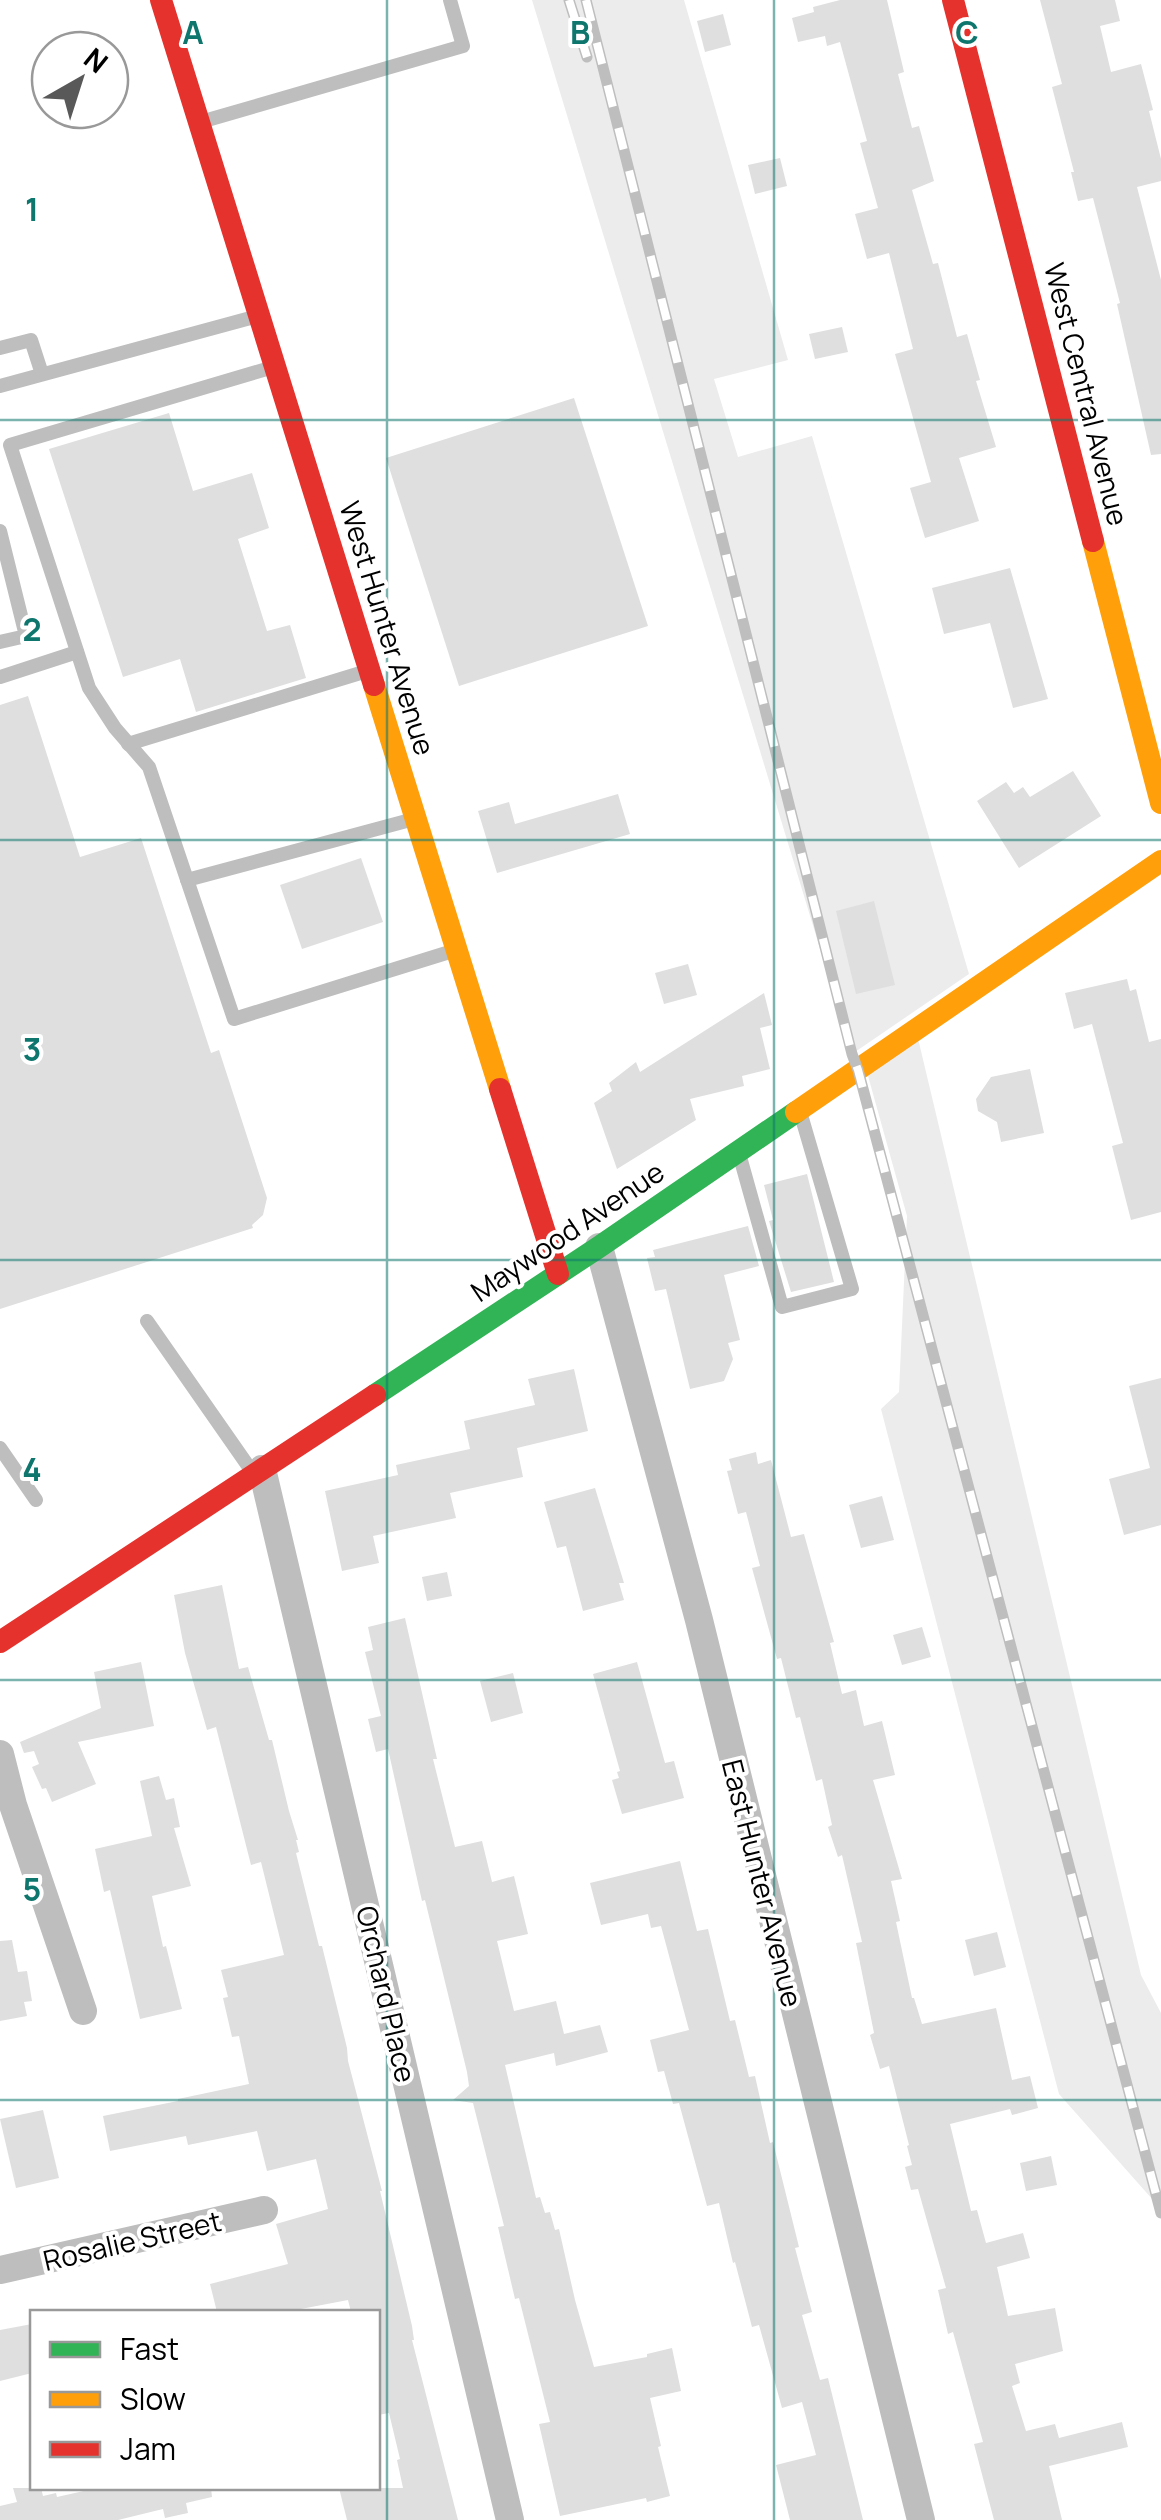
<svg xmlns="http://www.w3.org/2000/svg" width="1161" height="2520" font-family="Manrope,sans-serif">
<style>
.green{fill:#ececec}
.building{fill:#dfdfdf}
.lines{fill:none;stroke-linecap:round;stroke-linejoin:round}
.lane{stroke:#bebebe;stroke-width:14}
.street{stroke:#bebebe;stroke-width:28}
.fast{stroke:#30b455;stroke-width:22}
.slow{stroke:#ff9f0a;stroke-width:22}
.jam{stroke:#e5322d;stroke-width:22}
.rail-casing{stroke:#bebebe;stroke-width:11}
.rail{stroke:#fff;stroke-width:8;stroke-dasharray:22;stroke-linecap:butt}
.grid{fill:none;stroke:#0f766e;stroke-width:2.5;stroke-opacity:0.55}
.labels{text-anchor:middle;dominant-baseline:central;stroke-width:8;stroke-linejoin:round;paint-order:stroke}
.street-label{font-size:28px;fill:#000;stroke:#fff}
.grid-label{font-size:32px;text-anchor:middle;font-weight:bold;fill:#0f766e;stroke:#fff;stroke-width:8;stroke-linejoin:round;paint-order:stroke}
</style>
<rect width="100%" height="100%" fill="#fff"/>
<!-- green -->
<g class="green">
<polygon points="532,0 684,0 788,360 714,379 738,457 812,436 969,974 852,1054"/>
<polygon points="916,1030 1141,1975 1161,2013 1161,2209 1059,2094 881,1409 899,1392 907,1216 865,1065"/>
</g>
<!-- building -->
<g class="building">
<polygon points="840,0 887,0 904,72 898,74 912,128 919,126 934,181 912,190 933,264 938,263 957,337 967,334 980,380 976,381 996,447 959,458 979,521 925,538 910,488 931,482 895,354 913,349 889,253 867,259 855,214 878,208 860,143 867,141 840,42 827,46 825,36 798,42 792,18 814,12 813,7"/>
<polygon points="1040,0 1115,0 1120,21 1100,26 1111,72 1141,64 1153,110 1149,111 1161,159 1161,181 1137,187 1161,280 1161,454 1151,455 1117,304 1120,303 1093,198 1078,201 1071,172 1074,172 1052,87 1062,84"/>
<polygon points="723,14 731,45 705,52 697,21"/>
<polygon points="780,158 787,186 755,194 748,165"/>
<polygon points="842,327 848,352 815,359 809,334"/>
<polygon points="574,398 648,626 459,686 386,458"/>
<polygon points="169,413 193,491 252,473 269,528 238,539 267,631 290,625 306,678 196,712 180,659 123,677 49,449"/>
<polygon points="1010,568 1048,699 1013,708 990,623 944,634 932,588"/>
<polygon points="28,696 80,857 141,838 211,1053 219,1050 267,1198 263,1215 252,1225 253,1228 0,1309 0,705"/>
<polygon points="1073,771 1101,816 1019,868 977,801 1006,782 1014,793 1023,787 1030,797"/>
<polygon points="618,794 630,834 497,873 478,811 509,802 515,824"/>
<polygon points="361,858 383,922 302,949 280,885"/>
<polygon points="874,901 895,985 856,994 836,911"/>
<polygon points="688,964 697,995 664,1004 655,973"/>
<polygon points="1127,979 1130,991 1136,989 1149,1042 1161,1039 1161,1212 1131,1220 1112,1146 1123,1143 1092,1024 1074,1029 1065,993"/>
<polygon points="764,993 772,1025 760,1028 770,1069 742,1076 744,1086 690,1099 696,1120 617,1169 594,1103 612,1091 609,1083 636,1062 640,1072"/>
<polygon points="1030,1069 1044,1133 1001,1142 997,1122 978,1111 976,1099 991,1077"/>
<polygon points="807,1174 834,1282 791,1292 769,1221 773,1220 764,1185"/>
<polygon points="748,1226 759,1266 724,1275 740,1340 728,1343 733,1359 724,1381 690,1389 666,1289 655,1291 647,1258 655,1257 653,1250"/>
<polygon points="574,1369 588,1431 517,1448 523,1477 450,1493 456,1518 373,1536 379,1563 342,1571 325,1491 398,1475 396,1465 470,1449 464,1421 535,1405 528,1379"/>
<polygon points="1161,1378 1161,1525 1124,1535 1109,1479 1150,1468 1129,1386"/>
<polygon points="756,1452 758,1464 771,1460 791,1537 804,1534 834,1642 830,1643 842,1694 856,1690 864,1726 882,1721 895,1775 873,1780 902,1879 891,1881 900,1921 896,1922 912,1998 914,1998 922,2024 996,2008 1012,2080 1030,2076 1038,2108 1012,2115 1010,2109 950,2124 971,2211 977,2210 986,2243 1023,2233 1030,2258 997,2267 1008,2316 1055,2308 1063,2351 1015,2364 1020,2383 1012,2386 1026,2431 1055,2424 1059,2438 1122,2422 1128,2447 1049,2466 1062,2520 994,2520 974,2444 983,2442 953,2332 948,2334 938,2290 946,2288 918,2189 911,2190 905,2167 912,2165 907,2146 909,2145 889,2066 880,2069 870,2035 874,2033 856,1943 862,1942 842,1855 838,1857 828,1827 832,1825 822,1779 816,1781 800,1717 796,1718 781,1658 777,1659 752,1568 760,1566 746,1512 738,1514 727,1471 732,1470 729,1459"/>
<polygon points="595,1488 624,1583 619,1583 624,1600 583,1611 566,1546 557,1548 544,1502"/>
<polygon points="882,1496 894,1540 861,1548 849,1505"/>
<polygon points="447,1572 452,1596 427,1601 422,1577"/>
<polygon points="222,1585 239,1669 248,1667 269,1740 272,1740 289,1811 298,1840 296,1840 299,1852 296,1853 319,1946 322,1946 347,2048 348,2061 382,2191 380,2191 412,2326 414,2340 412,2340 458,2520 347,2520 339,2488 403,2488 397,2460 400,2459 389,2413 378,2415 378,2312 351,2312 348,2300 285,2312 217,2312 210,2284 288,2264 276,2224 328,2209 316,2159 267,2171 257,2131 188,2145 186,2136 110,2151 103,2116 178,2101 178,2099 249,2084 239,2036 232,2037 223,1998 228,1997 221,1970 284,1955 261,1862 251,1865 216,1727 207,1730 185,1653 174,1595"/>
<polygon points="405,1618 437,1759 433,1759 455,1847 482,1841 492,1882 514,1876 528,1934 497,1941 514,2011 556,2001 564,2034 600,2025 608,2052 556,2066 554,2053 505,2065 536,2198 540,2197 545,2213 550,2212 555,2230 559,2229 575,2300 594,2367 647,2357 647,2354 672,2348 681,2391 650,2398 661,2446 658,2447 670,2496 647,2502 646,2498 560,2516 539,2424 550,2422 519,2298 515,2299 498,2227 504,2226 473,2103 453,2100 469,2086 467,2072 425,1900 422,1901 388,1749 376,1752 368,1719 381,1716 365,1652 373,1650 368,1627"/>
<polygon points="922,1627 931,1657 902,1665 893,1635"/>
<polygon points="141,1662 154,1726 78,1742 96,1784 52,1802 46,1788 42,1789 32,1767 39,1764 34,1751 24,1753 20,1742 101,1708 94,1672"/>
<polygon points="637,1662 665,1763 674,1761 684,1798 622,1814 612,1780 619,1778 617,1772 620,1771 593,1674"/>
<polygon points="513,1673 523,1713 491,1722 480,1681"/>
<polygon points="159,1776 166,1800 174,1798 180,1827 174,1828 191,1886 152,1896 163,1947 166,1946 182,2009 140,2019 110,1890 104,1892 95,1849 152,1836 140,1781"/>
<polygon points="680,1861 697,1931 708,1929 730,2021 735,2020 749,2077 755,2076 770,2143 773,2142 799,2247 795,2248 812,2312 802,2315 820,2380 828,2378 863,2520 790,2520 776,2465 816,2455 802,2402 782,2408 759,2325 752,2327 735,2262 733,2263 719,2203 707,2206 679,2103 673,2104 664,2071 658,2072 650,2040 689,2030 661,1926 651,1928 648,1914 601,1925 590,1883"/>
<polygon points="997,1932 1006,1967 974,1976 965,1940"/>
<polygon points="12,1940 18,1972 27,1971 32,2001 24,2002 27,2016 0,2021 0,1941"/>
<polygon points="43,2110 59,2178 16,2188 0,2119"/>
<polygon points="1051,2156 1057,2185 1026,2191 1020,2163"/>
<polygon points="32,2324 32,2373 0,2381 0,2330"/>
<polygon points="13,2488 41,2488 43,2496 56,2493 57,2497 97,2488 211,2488 212,2497 186,2503 188,2513 165,2518 163,2509 118,2520 0,2520 0,2506 17,2502"/>
</g>
<g class="lines">
<!-- lane -->
<g class="lane">
<polyline points="204,121 463,46 450,0"/>
<polyline points="0,348 31,340 42,374"/>
<polyline points="270,368 10,445 89,688 115,728 149,767 234,1019 456,950"/>
<polyline points="0,386 258,316"/>
<polyline points="0,531 26,636 0,642"/>
<polyline points="0,677 77,652"/>
<polyline points="128,744 367,671"/>
<polyline points="187,880 414,819"/>
<polyline points="740,1157 782,1307 852,1289 801,1115"/>
<polyline points="147,1321 251,1470"/>
<polyline points="0,1448 36,1500"/>
</g>
<!-- street -->
<g class="street">
<polyline points="599,1247 699,1620 921,2520"/>
<polyline points="262,1469 510,2520"/>
<polyline points="0,1754 13,1805 83,2011"/>
<polyline points="0,2270 264,2210"/>
</g>
<!-- fast -->
<polyline class="fast" points="375,1395 599,1247 796,1112"/>
<!-- slow -->
<g class="slow">
<polyline points="1093,541 1161,803"/>
<polyline points="374,685 500,1089"/>
<polyline points="796,1112 1161,861"/>
</g>
<!-- jam -->
<g class="jam">
<polyline points="161,0 374,685"/>
<polyline points="953,0 1093,541"/>
<polyline points="500,1089 558,1274"/>
<polyline points="0,1642 375,1395"/>
</g>
<defs>
<g id="rail">
<polyline points="569,0 587,57"/>
<polyline points="586,0 852,1054 858,1070 1161,2213"/>
</g>
</defs>
<!-- rail casing -->
<use href="#rail" class="rail-casing"/>
<!-- rail -->
<use href="#rail" class="rail"/>
</g>
<!-- grid -->
<path class="grid" d="M387,0v2520M774,0v2520M0,420h1161M0,840h1161M0,1260h1161M0,1680h1161M0,2100h1161"/>
<g class="labels">
<!-- street labels -->
<g class="street-label">
<text transform="translate(1087 394) rotate(76)">West Central Avenue</text>
<text transform="translate(388 628) rotate(73)">West Hunter Avenue</text>
<text transform="translate(567 1231) rotate(-34)">Maywood Avenue</text>
<text transform="translate(763 1883) rotate(76)">East Hunter Avenue</text>
<text transform="translate(387 1994) rotate(77)">Orchard Place</text>
<text transform="translate(132 2240) rotate(-13)">Rosalie Street</text>
</g>
</g>
<g class="grid-label">
<text x="193" y="44">A</text>
<text x="580" y="44">B</text>
<text x="967" y="44">C</text>
<text x="32" y="221">1</text>
<text x="32" y="641">2</text>
<text x="32" y="1061">3</text>
<text x="32" y="1481">4</text>
<text x="32" y="1901">5</text>
</g>
<!-- legend -->
<rect x="30" y="2310" width="350" height="180" fill="#ffffff" stroke="#999999" stroke-width="2.5"/>
<rect x="50" y="2342" width="50" height="15" fill="#30b455" stroke="#999999" stroke-width="2.5"/>
<text x="120" y="2360" font-size="30" fill="#000000">Fast</text>
<rect x="50" y="2392" width="50" height="15" fill="#ff9f0a" stroke="#999999" stroke-width="2.5"/>
<text x="120" y="2410" font-size="30" fill="#000000">Slow</text>
<rect x="50" y="2442" width="50" height="15" fill="#e5322d" stroke="#999999" stroke-width="2.5"/>
<text x="120" y="2460" font-size="30" fill="#000000">Jam</text>
<!-- north arrow -->
<g transform="translate(80 80) rotate(39)"><circle r="48" fill="#ffffff" stroke="#999999" stroke-width="2.5"/>
<path d="M0-8L18 38L0 25L-18 38Z" fill="#595959"/>
<text y="-15" font-size="28" font-weight="bold" text-anchor="middle" fill="#000000">N</text>
</g>
</svg>
